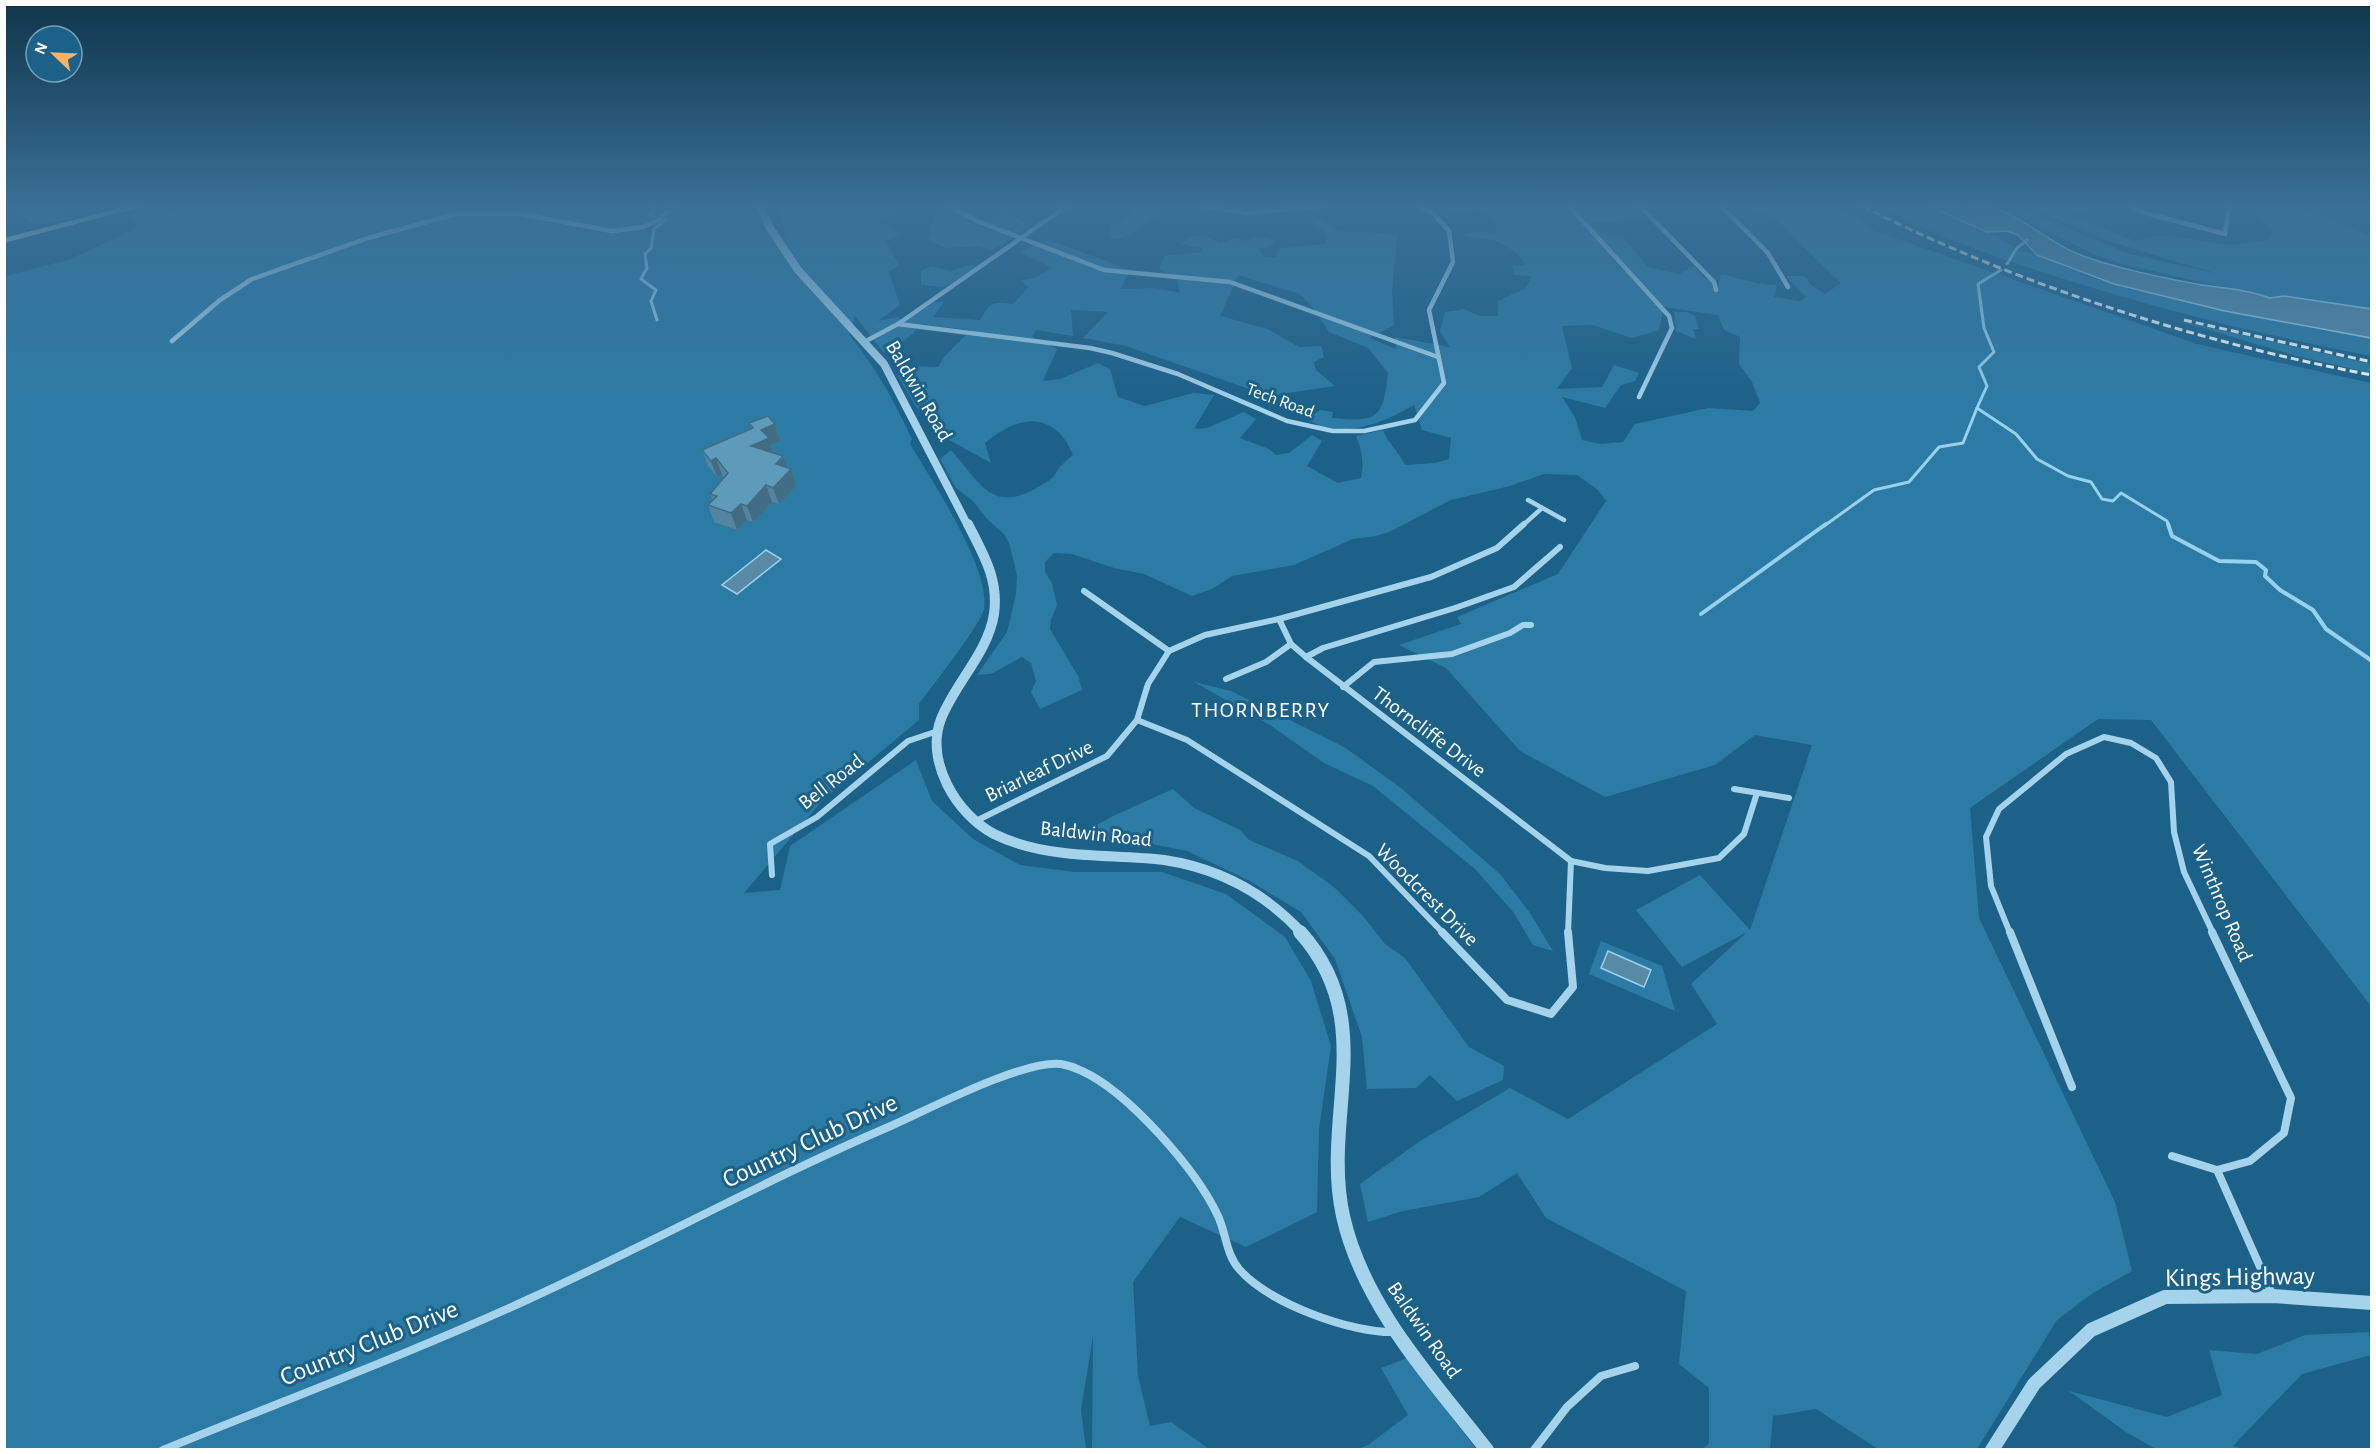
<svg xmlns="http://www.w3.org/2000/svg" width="2376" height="1454" font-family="'Alegreya Sans',sans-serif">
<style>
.green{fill:#2c7ba5;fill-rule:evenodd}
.water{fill:#5889a5;stroke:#98d1ee;stroke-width:1.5}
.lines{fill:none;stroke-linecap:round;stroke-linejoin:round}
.stream-far1{stroke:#98d1ee;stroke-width:3}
.stream{stroke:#98d1ee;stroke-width:4}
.minor-far2{stroke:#a5d3ec;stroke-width:4.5}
.minor-far1{stroke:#a5d3ec;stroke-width:6}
.minor{stroke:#a5d3ec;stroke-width:8}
.tertiary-far2{stroke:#a5d3ec;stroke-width:8}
.tertiary-far1{stroke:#a5d3ec;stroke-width:10}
.tertiary{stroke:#a5d3ec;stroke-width:14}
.secondary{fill:#d1eaf9;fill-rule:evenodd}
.rail{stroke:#fff;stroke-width:3;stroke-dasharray:8 4;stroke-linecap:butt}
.wall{fill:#5185a1}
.shaded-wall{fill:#426c83}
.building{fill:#5e9bbb;stroke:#426c83;stroke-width:1.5}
.labels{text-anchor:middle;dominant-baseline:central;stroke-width:6;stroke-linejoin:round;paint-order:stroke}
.far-street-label{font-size:18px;fill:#fff;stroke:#1c6188}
.street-label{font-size:21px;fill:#fff;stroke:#1c6188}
.neighbourhood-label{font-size:22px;letter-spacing:1.5px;fill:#fff;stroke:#1c6188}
.near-street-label{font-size:26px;fill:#fff;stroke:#1c6188}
</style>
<rect width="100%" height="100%" fill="#1c6188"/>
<!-- green -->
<g class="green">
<polygon points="5,206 61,206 68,219 36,226 11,208 5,210"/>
<path d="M183,206h563l41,35 -7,-32 -3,-3h130l-31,16 17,6 6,7 -13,6 13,24 -10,7 11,33 -22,16 20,-4 5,5 32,-20h9l-11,15 47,3c11,-18 11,-19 33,-16l16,-17 -9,-6 16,-4 16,-9 -32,-16 20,-10 9,-2 81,30 -9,19 34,-1 25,5 -3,-14 -18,-10 6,-13 37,-4 -2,-5 -19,-3 12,-9 14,2 13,6 16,-5 11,3c8,-6 20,-4 28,1l-8,5 -9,2 7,8h11l2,-9 48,-4 -1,-13 -12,-6 -1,-10 27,16 58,3 -5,57 2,34 -25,13 27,11 -1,-12 55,10 -10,-16 5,-19 19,-3 16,7h18v-15l28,-13 6,-12 -17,-1 -3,-9 14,-1c-19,-26 -33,-25 -63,-29l4,-5 29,2 -1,-11 -13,-13 -38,5 -3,-4 11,-4h180l11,12 -50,5 5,9 26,6 24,29 31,7 15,-8 9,11 15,9 3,-12c20,4 35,11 56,11l-3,12 26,4 6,-4 -20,-21h19l5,8 15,10 16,-11 -71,-69 -37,-8h104l38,25 322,113 174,39v623l-220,-286 -53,-1 -128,89 9,110 136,284 17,69 -39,22 -36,27 -80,129h-99l-62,-40 -43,7 -3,33h-67l6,-6v-55l-30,-24 7,-73 -140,-73 -29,-45 -38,24 -76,14 -35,11 -8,-38 60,-43 90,-53 58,31 149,-95 -26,-40 56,-52 -65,35 -46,-57 64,-35 50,55 62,-185 -57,-10 -40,30 -110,32 -85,-46 -74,-83 -47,-23 62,-21 -4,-7 101,-43 48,-73 -8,-11 -21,-15 -33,-1 -34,12 -59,14 -62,32 -13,4 -23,3 -59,26 -62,11 -20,13 -20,7 -48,-22 -30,-6 -42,-14 -18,-1 -9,9v10l7,11 5,22 -6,15 -1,9 28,47 4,14 -42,19 -9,-17 5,-11 -5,-18 -9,-6 -31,17 -14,1 30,-43 9,-38 1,-19 -8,-32 -5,-9 -17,-15 -14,-18 -17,-13 -16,-29 11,-9c35,41 44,67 100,29 4,-3 5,-7 8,-11 4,-5 9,-9 14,-13 -18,-45 -56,-40 -88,-12l6,20 -51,-28 -24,-28 -18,-31 7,-10 33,1 5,-9 28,-28 -51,-6 -7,10 -29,19 -29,-37 -6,19c27,32 45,66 63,104l-2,5c21,35 81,125 74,165 -3,15 -53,79 -65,95v16l-97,81 -78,92 36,-3 10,-44 126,-86 16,41 41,38 47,26 55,7h87l64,22 59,43 26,44 20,65 -12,83 -2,83 -71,35 -66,-30 -47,65 5,94 12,50 21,-4 38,27h-117l1,-113 -12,74 5,39 -1081,1v-1174l63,-16 70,-32 -8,-13 12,-6 20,-1 -3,10zM1238,275l62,19 14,15 15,23 39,16 20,25c-5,47 -11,49 -56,45l1,-6 -13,-2 -13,9c34,22 76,4 107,-14l8,25 29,8 -2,21 -14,4 -30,2c-6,-14 -17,-21 -22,-35l-27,6c6,14 8,27 5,42l-23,5 -31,-17 15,-25 -10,-6 -23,18 -13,2 -7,-6 -29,-11 16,-19 -12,-7 -37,16 -13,1 20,-34 -21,-2 -48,13 -27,-9 -8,-28 -12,-6 -38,16 -17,2 14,-32 -25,-12 4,-7 37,6 -2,-26 37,2 -25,26 43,8 143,50 66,-10 -19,-16 -2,-8 10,-5 -3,-11 -22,1 -31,-18 -48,-13zM1664,307l54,8 6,15 16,7 -1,27 13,18 8,21 -7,8 -45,-3 -73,16 -12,18 -22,2 -19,-4 -7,-23 -13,-20 43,11 16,-23 14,-4 4,-8 -25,-8 -12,22 -45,2 15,-21 -10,-42 30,-1 40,13 27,-8z"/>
<polygon points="953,206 984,206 973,212 968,222 984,229 991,224 994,216 1009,214 1025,223 1026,228 1001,246 991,249 975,246 947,248 928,240 934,218"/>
<path d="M1135,206h20l-2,8 2,3c-22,11 -17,20 -45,22l1,-12 21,-14z"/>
<path d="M1878,206h46l70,29 24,15 19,5 55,23 42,12 192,41 45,7v18c-109,-21 -217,-48 -323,-82 -58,-19 -116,-39 -170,-68z"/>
<polygon points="1990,206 2013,206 2130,254 2218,274 2108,241 2027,206 2096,206 2071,215 2135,241 2161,235 2231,245 2267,240 2273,231 2251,206 2291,206 2327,217 2371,237 2371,309 2284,296 2270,298 2122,264 2093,254 2016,215 2009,215"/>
<polygon points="972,264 975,268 946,287 921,285 921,271 931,266 951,271"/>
<polygon points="1674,312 1688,312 1695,316 1699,329 1693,329 1696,339 1676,331"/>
<polygon points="2176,320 2371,364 2371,373 2296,356"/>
<polygon points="1194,682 1231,691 1344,747 1401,788 1500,874 1530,913 1553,951 1533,945 1514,913 1475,869 1373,786 1324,763 1270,725"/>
<polygon points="1173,789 1194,808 1240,830 1249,840 1298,861 1335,888 1363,916 1385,944 1405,958 1469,1047 1504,1066 1503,1080 1457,1101 1430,1075 1416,1088 1367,1089 1362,1037 1335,959 1301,912 1248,880 1187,851 1131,840 1081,840 1080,834 1113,816"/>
<polygon points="1601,941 1662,966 1675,1011 1589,974"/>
<polygon points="2369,1332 2371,1355 2302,1374 2233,1446 2244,1449 2156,1449 2126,1432 2069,1391 2167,1417 2222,1395 2209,1350 2257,1354 2305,1335"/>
<polygon points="1407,1358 1476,1449 1355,1450 1368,1445 1408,1415 1381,1368"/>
</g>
<!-- water -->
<g class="water">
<path d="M1928,206h28l8,5 5,-4 7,2 -1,-3c40,0 67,34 103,48 39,15 83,23 124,31 23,3 46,5 68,13l14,-2 87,13v29l-146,-27 -111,-27 -77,-29 -19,-20 -11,-4 -20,1z"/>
<polygon points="766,550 781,559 737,594 722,585"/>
<polygon points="1608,951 1651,970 1644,987 1601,968"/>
</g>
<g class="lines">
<!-- stream-far1 -->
<g class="stream-far1">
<polyline points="655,206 650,216 655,217"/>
<polyline points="2007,264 2017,248 2027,240"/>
<polyline points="2001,270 1978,284 1984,328 1994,352 1979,367 1987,386 1977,408 2016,434 2037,459 2068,476 2091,482 2102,499 2113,501 2121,493 2167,521 2169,526"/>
<polyline points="657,320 651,301 656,290 641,279 647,268 645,254 651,248 654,229 665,220"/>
<polyline points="1824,526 1874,490 1909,482 1939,447 1963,443 1977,408"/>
</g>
<!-- stream -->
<g class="stream">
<polyline points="2168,524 2172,536 2219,561 2256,562 2266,570 2265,576 2280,590 2313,610 2326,629 2372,661"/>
<polyline points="1701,614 1826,524"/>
</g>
<!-- minor-far2 -->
<g class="minor-far2">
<polyline points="949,206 977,221 1104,270 1230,282 1438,357"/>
<polyline points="1202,206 1248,213 1322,206"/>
<polyline points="1569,206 1669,316 1672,328 1639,397"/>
<polyline points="1640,206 1714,282 1716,290"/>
<polyline points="1721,206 1768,253 1788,287"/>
<polyline points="2131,206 2142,212 2225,234 2229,206"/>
<polyline points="898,324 1090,348 1112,353 1178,374 1287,421 1333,431 1364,431 1415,420 1444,383 1429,310 1453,262 1449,231 1434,214 1418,206"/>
<polyline points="172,341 220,300 252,279 368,238 456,214 521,214 612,231 643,227 657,221 674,206"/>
<polyline points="866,341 898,324 1067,206"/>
<polyline points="1528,500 1564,520"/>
<polyline points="1522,526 1542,508"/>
</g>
<!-- minor-far1 -->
<g class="minor-far1">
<polyline points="1279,619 1431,577 1497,548 1524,524"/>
<polyline points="1169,651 1205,635 1279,619 1291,644 1306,657 1571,861 1605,868 1648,871 1719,858 1744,834 1757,793"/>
<polyline points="1306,657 1323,648 1455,608 1514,587 1560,547"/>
<polyline points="1226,679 1266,662 1291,644"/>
<polyline points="1343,687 1374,662 1452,654 1510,633 1523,625 1531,625"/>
<polyline points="1137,720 1187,740 1369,856 1443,933"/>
<polyline points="1734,789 1789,798"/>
<polyline points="976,821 1107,756 1137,720 1148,684 1169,651 1084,591"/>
<polyline points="772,875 770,844 817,817 908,741 938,731"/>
<polyline points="1568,933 1571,861"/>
<polyline points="2010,933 1991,886 1986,837 1999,809 2066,754 2104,737 2131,743 2156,758 2171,782 2174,832 2184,872 2213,933"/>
</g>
<!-- minor -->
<g class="minor">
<polyline points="1442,932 1507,1000 1551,1014 1573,987 1568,932"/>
<polyline points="2010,932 2072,1087"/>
<polyline points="2212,932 2291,1098 2284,1133 2250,1161 2217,1170 2273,1296"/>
<polyline points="2172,1156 2217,1170"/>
<path d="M163,1450c122,-50 246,-96 366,-151 123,-56 240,-121 364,-174 36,-16 132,-66 168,-61 6,1 15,4 21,7 46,21 114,98 136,145 8,17 8,38 21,53 29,34 113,65 157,63"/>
<polyline points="1534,1450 1567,1407 1601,1376 1635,1366"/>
</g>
<!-- tertiary-far2 -->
<polyline class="tertiary-far2" points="760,206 770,228 798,270 884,364 968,526"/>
<!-- tertiary-far1 -->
<path class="tertiary-far1" d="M968,524c15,30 31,55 26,90 -6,39 -39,69 -53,105 -16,42 15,95 53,115 22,11 45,16 70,19 33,4 67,3 100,7 54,8 101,33 138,73"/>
<!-- tertiary -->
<g class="tertiary">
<path d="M1300,932c80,89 21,184 43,284 20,90 89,163 144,234"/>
<polyline points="1992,1450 2034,1384 2091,1330 2165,1297 2273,1296 2372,1303"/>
</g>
<!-- secondary -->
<polygon class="secondary" points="128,206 144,206 4,243 4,238"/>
<!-- rail -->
<g class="rail">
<path d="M1862,206c156,79 338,137 510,169"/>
<polyline points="2184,320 2372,362"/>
</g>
</g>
<!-- wall -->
<polygon class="wall" points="749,423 775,424 780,441 771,445 774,453 787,468 791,469 796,486 779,504 772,502 753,522 747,520 737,530 714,522 708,505 713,501 710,494 724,478 722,475 717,477 708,466 702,450 751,429"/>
<!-- shaded-wall -->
<g class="shaded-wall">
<polygon points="775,424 780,441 771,445 774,455 751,446 761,430"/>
<polygon points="783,456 788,472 791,469 796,486 779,504 773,488 776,464"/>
<polygon points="716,458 722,475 717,477 711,461"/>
<polygon points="766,485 772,502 753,522 747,506"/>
<polygon points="741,504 747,520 737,530 731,513"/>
</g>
<!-- building -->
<polygon class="building" points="768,416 775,424 761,430 769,438 751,446 783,456 776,464 791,469 773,488 766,485 747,506 741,504 731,513 708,505 717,496 710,494 728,473 716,458 711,461 702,450 753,428 749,423"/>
<!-- sky -->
<linearGradient id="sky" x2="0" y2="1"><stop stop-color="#0f354b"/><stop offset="0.5" stop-color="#3a7096"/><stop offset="1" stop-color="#3a7096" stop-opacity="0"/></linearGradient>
<rect width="2376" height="410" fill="url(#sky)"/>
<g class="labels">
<!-- far-street labels -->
<g class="far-street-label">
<text transform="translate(1280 401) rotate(20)">Tech Road</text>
</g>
<!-- street labels -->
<g class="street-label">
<text transform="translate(919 391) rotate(60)">Baldwin Road</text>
<text transform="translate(1429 732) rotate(37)">Thorncliffe Drive</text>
<text transform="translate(1039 771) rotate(-26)">Briarleaf Drive</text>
<text transform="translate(831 782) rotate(-38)">Bell Road</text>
<text transform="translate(1096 834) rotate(6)">Baldwin Road</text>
<text transform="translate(1427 895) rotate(45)">Woodcrest Drive</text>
<text transform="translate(2222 903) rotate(67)">Winthrop Road</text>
<text transform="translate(1424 1330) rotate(55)">Baldwin Road</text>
</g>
<!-- neighbourhood labels -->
<g class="neighbourhood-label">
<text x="1261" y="710">THORNBERRY</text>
</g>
<!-- near-street labels -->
<g class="near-street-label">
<text transform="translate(810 1141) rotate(-25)">Country Club Drive</text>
<text transform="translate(2240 1277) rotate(-1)">Kings Highway</text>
<text transform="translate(369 1343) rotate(-22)">Country Club Drive</text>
</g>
</g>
<!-- border -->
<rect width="2376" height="1454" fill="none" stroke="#ffffff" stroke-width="12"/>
<!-- north arrow -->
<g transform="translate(54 54) rotate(293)"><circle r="28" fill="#1c6188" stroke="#77a0b8" stroke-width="1.5"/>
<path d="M0-4.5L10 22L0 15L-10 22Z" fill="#fdb162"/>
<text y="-9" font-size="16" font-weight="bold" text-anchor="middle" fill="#ffffff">N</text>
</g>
</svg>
